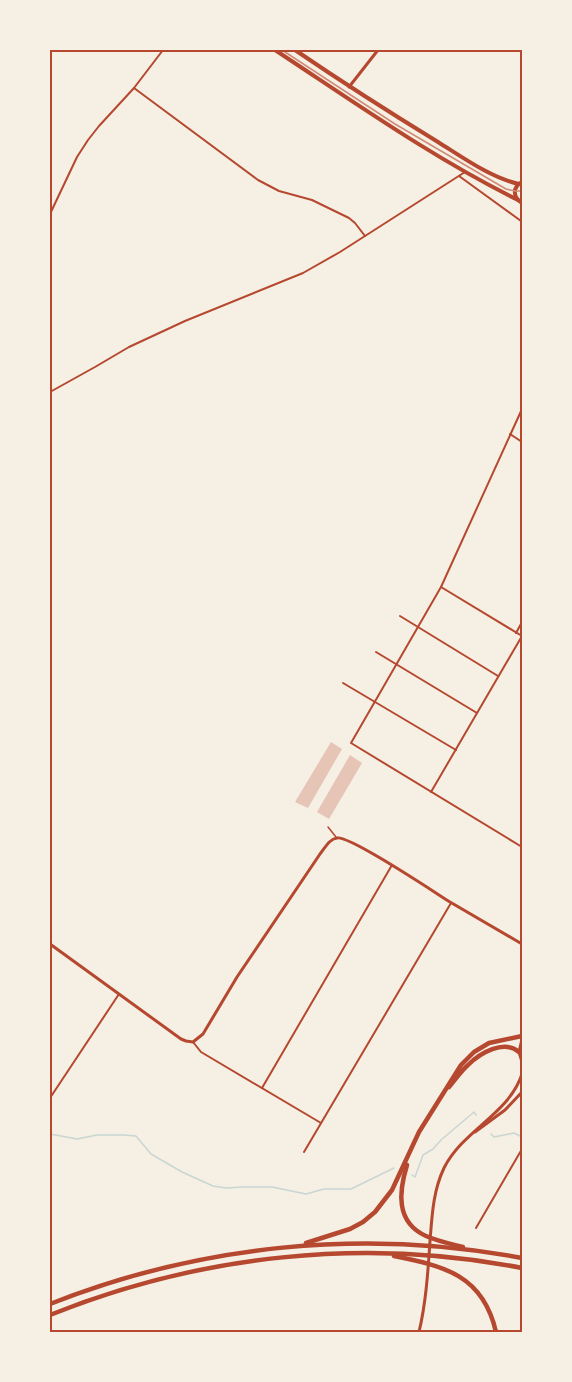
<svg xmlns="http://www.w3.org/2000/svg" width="572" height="1382" font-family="'Roboto Condensed',sans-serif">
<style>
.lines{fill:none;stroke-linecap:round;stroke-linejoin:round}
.stream{stroke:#c9d6d2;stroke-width:1.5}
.building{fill:#e6c5b7}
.service{stroke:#b5482f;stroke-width:1.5}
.minor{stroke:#b5482f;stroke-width:2}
.tertiary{stroke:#b5482f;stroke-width:3}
.secondary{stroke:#b5482f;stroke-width:3}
.primary{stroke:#b5482f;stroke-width:4}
.motorway{stroke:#b5482f;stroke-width:4.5}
.tram{stroke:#cf8b77;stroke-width:1.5}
.neatline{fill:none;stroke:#b5482f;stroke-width:2}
</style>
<rect width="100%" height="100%" fill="#f6efe4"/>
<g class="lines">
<!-- stream -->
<g class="stream">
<polyline points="50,1134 77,1139 97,1135 124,1135 136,1136 151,1154 182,1172 213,1186 226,1188 243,1187 272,1187 306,1194 324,1189 351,1189 394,1168"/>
<polyline points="491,1134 494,1137 514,1133 522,1137"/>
<polyline points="412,1175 415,1177 423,1155 433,1149 441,1140 474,1112 476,1115"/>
</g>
</g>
<!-- building -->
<g class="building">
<polygon points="331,742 342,749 308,808 295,802"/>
<polygon points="350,755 362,763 329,819 317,812"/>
</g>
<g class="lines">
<!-- service -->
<polyline class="service" points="328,827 336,837"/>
<!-- minor -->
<g class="minor">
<polyline points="134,88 258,180 279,191 312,200 349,218 355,223 365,236"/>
<polyline points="459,176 521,221"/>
<polyline points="50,214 77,157 88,140 99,126 134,88 163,50"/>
<polyline points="50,392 95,367 129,347 185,321 303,273 340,252 465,172"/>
<polyline points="522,409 441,587 351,743 522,847"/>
<polyline points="510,434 522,442"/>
<polyline points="441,587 522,636"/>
<polyline points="400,616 498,676"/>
<polyline points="516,633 522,622"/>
<polyline points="376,652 477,713"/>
<polyline points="343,683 456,750"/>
<polyline points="431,792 522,636"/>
<polyline points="193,1042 201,1052 321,1123"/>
<polyline points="262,1088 392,865"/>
<polyline points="50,1098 119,994"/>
<polyline points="304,1152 451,903"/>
<polyline points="476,1228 522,1149"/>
</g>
<!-- tertiary -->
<g class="tertiary">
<polyline points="349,87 378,50"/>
<path d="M50,944l131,95 5,2 7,1 10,-8 34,-57 83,-123c5,-6 9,-15 17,-16 12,-3 97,54 113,64 24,14 48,28 72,42"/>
</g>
<!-- secondary -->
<g class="secondary">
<polyline points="522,1039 519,1052 522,1062"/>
<polyline points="475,1132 505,1110 522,1092"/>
<path d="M419,1332c7,-29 9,-61 11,-91 2,-25 3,-50 14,-73 19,-38 65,-54 78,-94"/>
</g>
<!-- primary -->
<g class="primary">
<path d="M275,50c79,52 158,108 243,150"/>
<path d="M295,50c47,32 94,62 143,92 24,15 53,36 81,42"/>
<path d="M522,182c-10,5 -9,16 0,21"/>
</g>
<!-- motorway -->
<g class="motorway">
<path d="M449,1087c6,-7 12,-16 19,-22 12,-12 36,-26 51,-13"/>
<path d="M407,1165c-8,26 -12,57 19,71 11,5 25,8 37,11"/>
<polyline points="306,1243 350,1229 363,1222 375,1212 392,1190 419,1132 461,1065 474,1052 489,1043 522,1036"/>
<path d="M394,1256c50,10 89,19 102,76"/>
<path d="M50,1304c149,-59 314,-76 472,-46"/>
<path d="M50,1315c149,-60 314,-78 472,-47"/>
</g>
<!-- tram -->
<polyline class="tram" points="282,50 395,124 506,189 515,191 522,191"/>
</g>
<!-- border -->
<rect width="572" height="1382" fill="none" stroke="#f6efe4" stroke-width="102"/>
<rect x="51" y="51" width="470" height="1280" class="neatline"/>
</svg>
